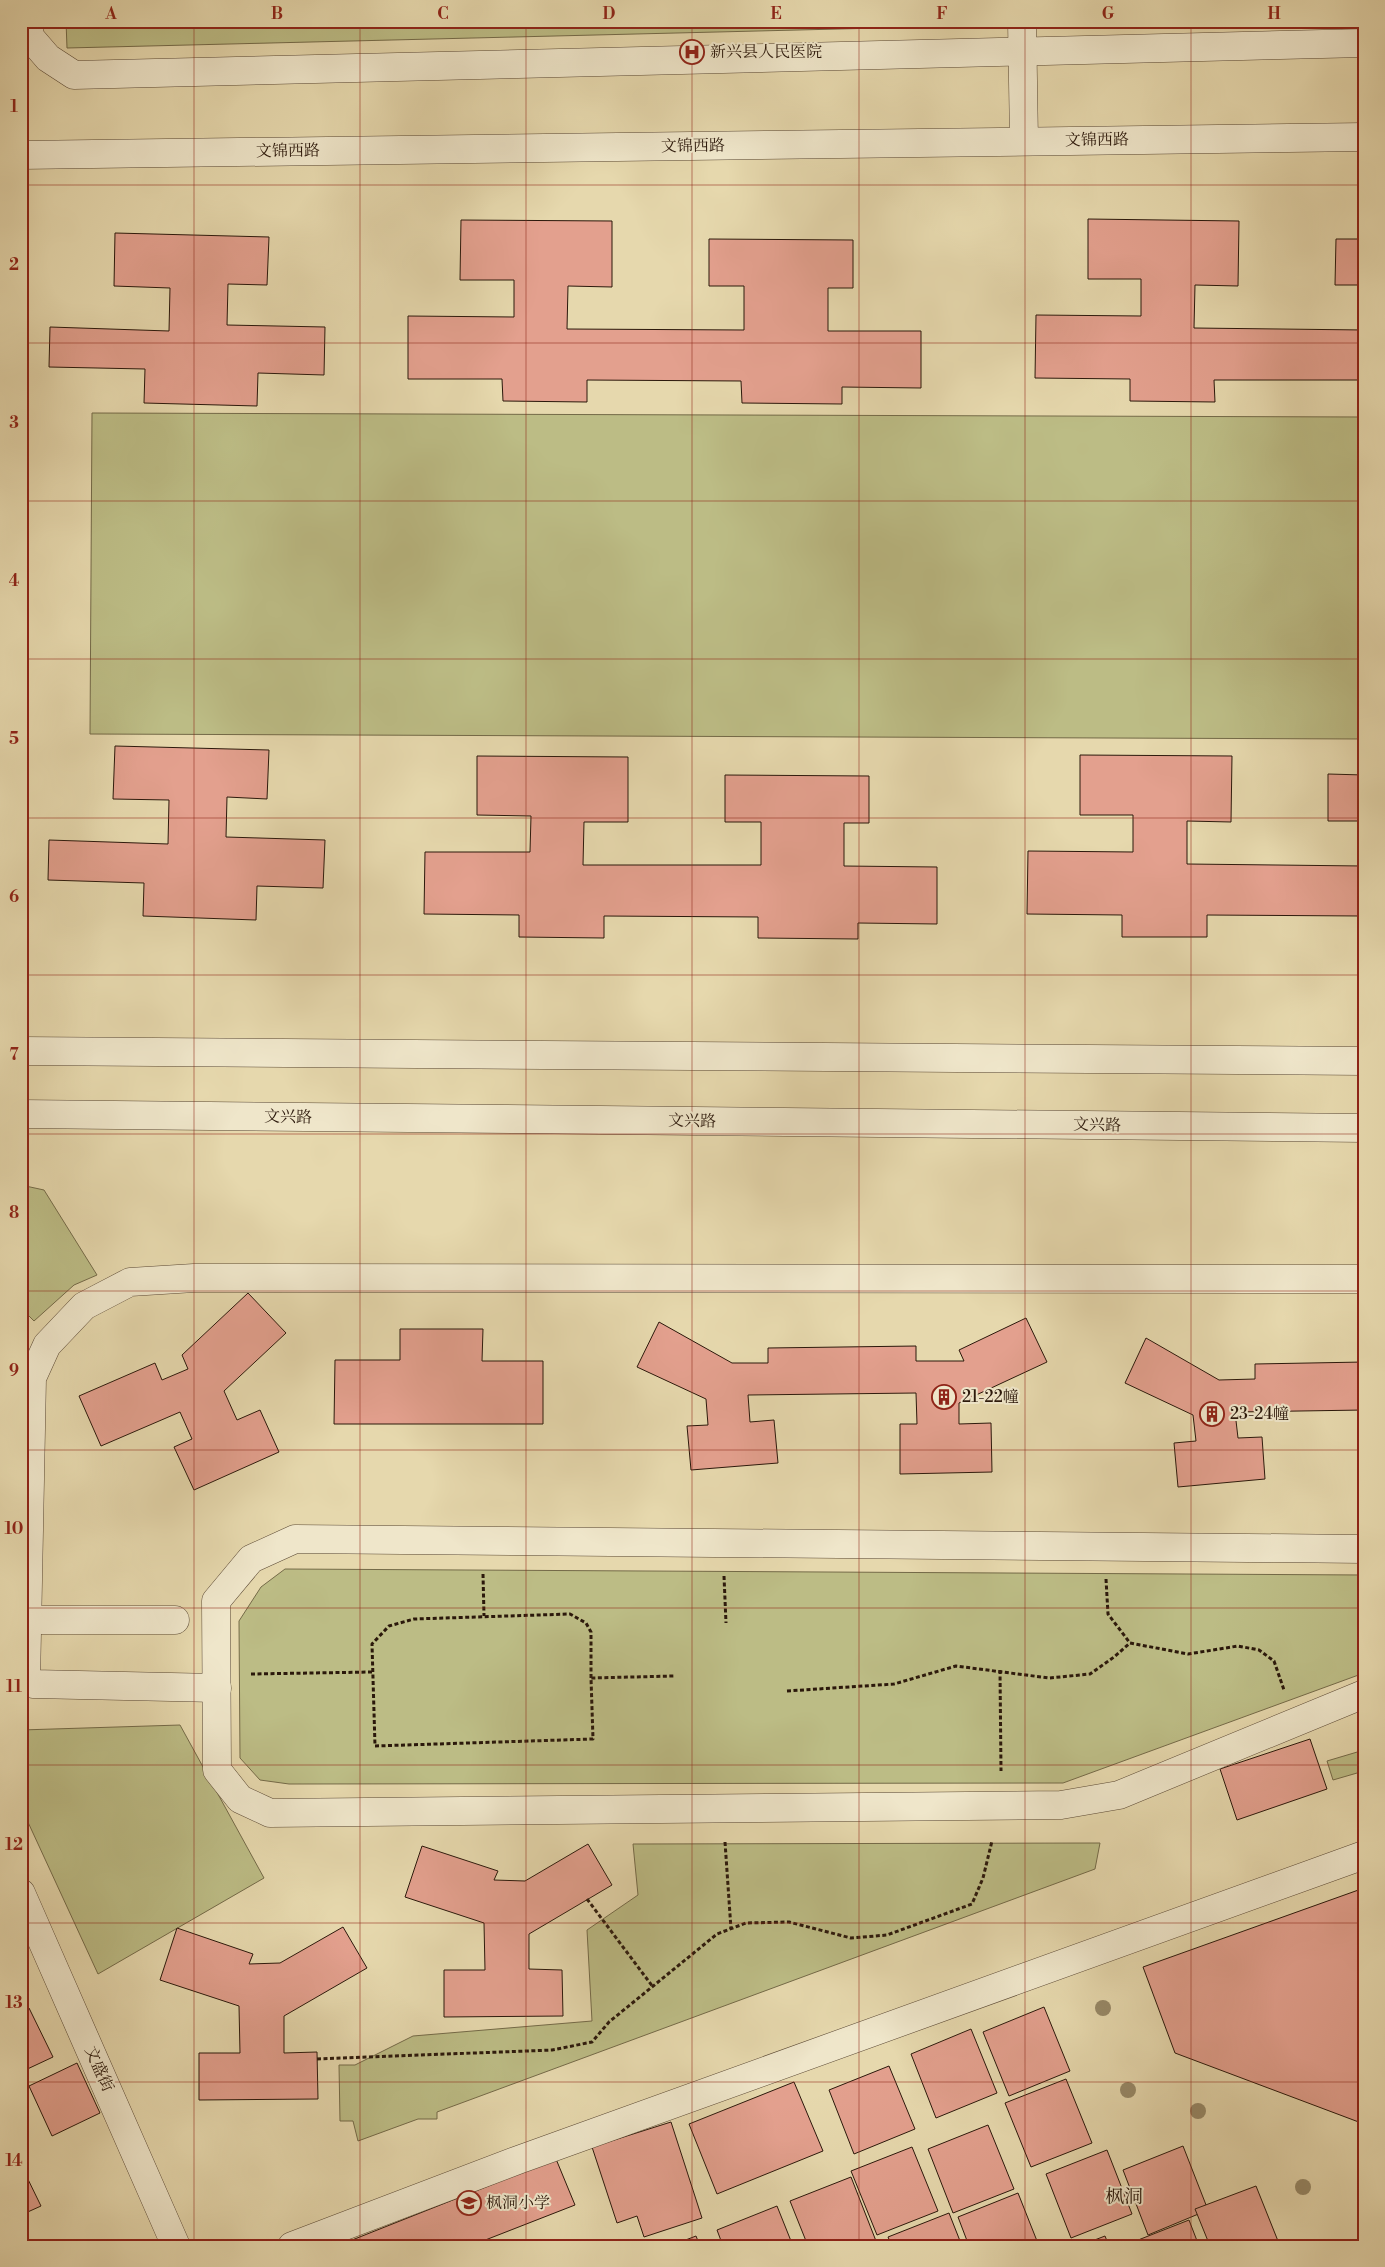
<svg xmlns="http://www.w3.org/2000/svg" width="1385" height="2267" font-family="'Libre Bodoni','Noto Serif SC',serif">
<style>
.green{fill:#bcbc85;stroke:#746a48}
.building{fill:#e3a08e;stroke:#2b180b}
.lines{fill:none;stroke-linecap:round;stroke-linejoin:round}
.minor-casing{stroke:#5a4834;stroke-width:29}
.path{stroke:#2b180b;stroke-width:3;stroke-dasharray:4 2.5;stroke-linecap:butt}
.minor{stroke:#efe6ca;stroke-width:28}
.tree{fill:#978968}
.grid{fill:none;stroke:#8f2418;stroke-width:1;stroke-opacity:0.55}
.labels{text-anchor:middle;dominant-baseline:central;stroke-width:4;stroke-linejoin:round;paint-order:stroke}
.poi-label{font-size:16px;fill:#2b180b;stroke:#efe6ca;text-anchor:start}
.street-label{font-size:16px;fill:#2b180b;stroke:#efe6ca}
.quarter-label{font-size:19px;fill:#2b180b;stroke:#efe6ca}
.neatline{fill:none;stroke:#8f2418;stroke-width:2}
.grid-label{font-size:16px;text-anchor:middle;font-weight:bold;fill:#8f2418}
</style>
<rect width="100%" height="100%" fill="#e6d8ad"/>
<filter id="stains"><feTurbulence type="fractalNoise" baseFrequency=".004" numOctaves="4"/><feColorMatrix values="0 0 0 0 .2 0 0 0 0 .09 0 0 0 0 .02 0 0 0 .5 -.17"/></filter>
<radialGradient id="worn" r=".72"><stop offset=".6" stop-color="#630" stop-opacity="0"/><stop offset="1" stop-color="#630" stop-opacity=".3"/></radialGradient>
<!-- green -->
<g class="green">
<polygon points="66,21 960,21 961,26 67,48"/>
<polygon points="92,413 1364,417 1364,739 90,734"/>
<polygon points="21,1185 44,1190 97,1275 74,1285 34,1321 21,1308"/>
<polygon points="285,1569 1364,1575 1364,1673 1063,1783 289,1784 260,1780 240,1758 239,1621 261,1587"/>
<polygon points="180,1725 264,1878 98,1974 21,1807 21,1730"/>
<polygon points="1364,1750 1364,1771 1333,1780 1327,1761"/>
<polygon points="1100,1843 1095,1869 437,2112 437,2119 418,2119 358,2141 353,2121 340,2121 339,2065 355,2065 413,2036 592,2021 587,1930 638,1895 633,1844"/>
</g>
<!-- building -->
<g class="building">
<polygon points="1088,219 1239,221 1238,286 1195,285 1194,328 1364,330 1364,380 1214,380 1215,402 1130,401 1130,379 1035,378 1036,315 1141,316 1141,279 1088,279"/>
<polygon points="461,220 612,221 612,287 568,286 567,329 744,330 744,286 709,286 709,239 853,240 853,288 828,288 828,331 921,331 921,388 842,387 842,404 742,403 741,381 587,380 587,402 503,401 502,379 408,379 408,316 514,317 514,280 460,280"/>
<polygon points="115,233 269,237 267,285 228,284 227,325 325,327 324,375 258,373 257,406 144,403 145,369 49,367 50,327 169,331 170,288 114,286"/>
<polygon points="1336,239 1364,239 1364,285 1335,285"/>
<polygon points="115,746 269,750 267,799 227,797 226,837 325,840 323,888 257,886 256,920 143,916 144,883 48,880 49,840 168,844 169,800 113,799"/>
<polygon points="1080,755 1232,756 1231,822 1187,821 1187,864 1363,866 1364,837 1364,938 1361,938 1361,916 1207,915 1207,937 1122,937 1122,915 1027,914 1028,851 1133,852 1133,815 1080,815"/>
<polygon points="477,756 628,757 628,822 584,822 583,865 761,865 761,822 725,822 725,775 869,776 869,823 844,823 844,866 937,867 937,924 858,923 858,939 758,938 758,917 604,916 604,938 519,937 519,915 424,914 425,852 530,852 531,816 477,815"/>
<polygon points="1328,774 1364,775 1364,821 1328,821"/>
<polygon points="248,1293 286,1333 224,1391 237,1420 260,1410 279,1452 194,1490 174,1447 192,1439 180,1412 101,1446 79,1396 155,1363 162,1380 188,1369 182,1355"/>
<polygon points="1026,1318 1047,1362 959,1403 959,1424 991,1423 992,1472 900,1474 900,1424 917,1424 916,1393 748,1395 750,1422 774,1420 778,1463 691,1470 687,1426 708,1425 706,1399 637,1367 659,1322 732,1363 768,1363 768,1348 916,1346 916,1361 964,1361 959,1350"/>
<polygon points="400,1329 483,1329 482,1361 543,1361 543,1424 334,1424 335,1360 400,1360"/>
<polygon points="1146,1338 1219,1380 1255,1379 1255,1364 1364,1362 1364,1410 1235,1412 1238,1438 1262,1437 1265,1479 1178,1487 1174,1443 1196,1441 1193,1415 1125,1383"/>
<polygon points="1310,1739 1327,1789 1237,1820 1220,1769"/>
<polygon points="588,1844 612,1885 529,1934 529,1969 562,1970 563,2016 444,2017 444,1970 485,1970 484,1923 405,1897 422,1846 498,1871 494,1880 525,1881"/>
<polygon points="1364,1888 1364,2124 1175,2053 1143,1967"/>
<polygon points="343,1927 367,1968 284,2016 284,2053 317,2052 318,2099 199,2100 199,2053 240,2053 239,2006 160,1980 177,1928 253,1954 249,1964 280,1963"/>
<polygon points="21,1974 28,1989 21,1992"/>
<polygon points="1044,2007 1070,2071 1009,2096 983,2032"/>
<polygon points="29,2008 53,2057 21,2072 21,2012"/>
<polygon points="971,2029 997,2093 936,2118 911,2054"/>
<polygon points="77,2063 100,2113 52,2136 29,2086"/>
<polygon points="889,2066 915,2129 854,2154 829,2090"/>
<polygon points="1066,2079 1092,2143 1031,2167 1005,2103"/>
<polygon points="794,2082 823,2151 717,2194 689,2124"/>
<polygon points="671,2122 702,2218 644,2237 637,2216 617,2223 592,2147"/>
<polygon points="988,2125 1014,2189 953,2213 928,2149"/>
<polygon points="1183,2146 1208,2210 1148,2235 1123,2170"/>
<polygon points="912,2147 938,2211 877,2235 851,2171"/>
<polygon points="1107,2150 1132,2214 1071,2238 1046,2174"/>
<polygon points="556,2159 575,2205 470,2246 337,2246"/>
<polygon points="21,2165 41,2206 21,2215"/>
<polygon points="851,2177 876,2241 864,2246 808,2246 790,2201"/>
<polygon points="1256,2186 1280,2246 1210,2246 1195,2209"/>
<polygon points="1018,2193 1039,2246 969,2246 958,2217"/>
<polygon points="777,2206 793,2246 723,2246 717,2230"/>
<polygon points="949,2213 962,2246 892,2246 888,2237"/>
<polygon points="1189,2220 1199,2246 1129,2246 1128,2244"/>
<polygon points="696,2236 700,2246 670,2246"/>
<polygon points="1105,2236 1109,2246 1079,2246"/>
</g>
<g class="lines">
<defs>
<g id="minor">
<polyline points="29,21 29,36 48,58 74,75 1364,43"/>
<polyline points="1022,21 1024,141"/>
<polyline points="21,155 1364,137"/>
<polyline points="21,1051 1364,1061"/>
<polyline points="21,1114 1364,1128"/>
<polyline points="1364,1549 295,1539 251,1559 216,1601 217,1770 240,1799 270,1813 1061,1805 1119,1795 1364,1694"/>
<polyline points="27,1620 175,1620"/>
<polyline points="21,1680 33,1684 217,1688"/>
<polyline points="26,1682 32,1378 47,1345 84,1306 130,1282 194,1278 1364,1279"/>
<polyline points="21,1893 176,2246"/>
<polyline points="292,2246 518,2160 1364,1855"/>
</g>
</defs>
<!-- minor casing -->
<use href="#minor" class="minor-casing"/>
<!-- path -->
<g class="path">
<polyline points="483,1574 484,1616"/>
<polyline points="724,1576 726,1623"/>
<polyline points="1106,1579 1108,1614 1130,1643 1188,1654 1238,1646 1259,1650 1274,1661 1284,1690"/>
<polyline points="1000,1670 1001,1771"/>
<polyline points="251,1674 373,1672"/>
<polyline points="591,1678 591,1632 586,1623 570,1614 414,1619 389,1626 372,1644 375,1746 593,1739 591,1678 674,1676"/>
<polyline points="787,1691 894,1684 956,1666 1049,1678 1090,1674 1114,1657 1130,1643"/>
<polyline points="725,1842 731,1929"/>
<polyline points="587,1899 653,1987"/>
<polyline points="317,2059 552,2050 592,2042 609,2022 717,1934 746,1923 789,1922 851,1938 887,1935 972,1904 983,1878 992,1841"/>
</g>
<!-- minor -->
<use href="#minor" class="minor"/>
</g>
<!-- trees -->
<g class="tree">
<circle cx="1103" cy="2008" r="8"/>
<circle cx="1128" cy="2090" r="8"/>
<circle cx="1198" cy="2111" r="8"/>
<circle cx="1303" cy="2187" r="8"/>
</g>
<!-- grid -->
<path class="grid" d="M194,21v2225M360,21v2225M526,21v2225M692,21v2225M859,21v2225M1025,21v2225M1191,21v2225M21,185h1343M21,343h1343M21,501h1343M21,659h1343M21,818h1343M21,975h1343M21,1134h1343M21,1291h1343M21,1450h1343M21,1608h1343M21,1765h1343M21,1923h1343M21,2082h1343"/>
<!-- icons -->
<defs>
<symbol id="hospital-ring" viewBox="-11 -11 22 22"><circle r="9.5" fill="#efe6ca" stroke="#8f2418" stroke-width="1.5"/><path d="M-5-5h3v3.5h4V-5h3V5h-3V1.5h-4V5h-3Z" fill="#8f2418"/></symbol>
<symbol id="building-ring" viewBox="-11 -11 22 22"><circle r="9.5" fill="#efe6ca" stroke="#8f2418" stroke-width="1.5"/><path d="M-4-6H4V6H1V3H-1V6H-4ZM-2.5-4.3h1.7v1.8h-1.7ZM.8-4.3h1.7v1.8H.8ZM-2.5-1h1.7V.8h-1.7ZM.8-1h1.7V.8H.8Z" fill="#8f2418"/></symbol>
<symbol id="school-ring" viewBox="-11 -11 22 22"><circle r="9.5" fill="#efe6ca" stroke="#8f2418" stroke-width="1.5"/><path d="M0-5L7-2L0 1L-7-2ZM-4 1L0 2.5L4 1V4Q0 6-4 4Z" fill="#8f2418"/></symbol>
</defs>
<g fill-rule="evenodd">
<use href="#hospital-ring" x="678" y="38" width="28" height="28"/>
<use href="#building-ring" x="930" y="1383" width="28" height="28"/>
<use href="#building-ring" x="1198" y="1400" width="28" height="28"/>
<use href="#school-ring" x="455" y="2189" width="28" height="28"/>
</g>
<g class="labels">
<!-- poi labels -->
<g class="poi-label">
<text x="710" y="52">新兴县人民医院</text>
<text x="962" y="1397">21-22幢</text>
<text x="1230" y="1414">23-24幢</text>
<text x="486" y="2203">枫洞小学</text>
</g>
<!-- street labels -->
<g class="street-label">
<text transform="translate(1097 140) rotate(-1)">文锦西路</text>
<text transform="translate(693 146) rotate(-1)">文锦西路</text>
<text transform="translate(288 151) rotate(-1)">文锦西路</text>
<text transform="translate(288 1117) rotate(1)">文兴路</text>
<text transform="translate(692 1121) rotate(1)">文兴路</text>
<text transform="translate(1097 1125) rotate(1)">文兴路</text>
<text transform="translate(99 2069) rotate(66)">文盛街</text>
</g>
<!-- quarter labels -->
<g class="quarter-label">
<text x="1124" y="2197">枫洞</text>
</g>
</g>
<!-- margin -->
<rect width="1385" height="2267" fill="none" stroke="#e6d8ad" stroke-width="55"/>
<rect x="28" y="28" width="1330" height="2212" class="neatline"/>
<g class="grid-label">
<text x="111" y="19">A</text>
<text x="277" y="19">B</text>
<text x="443" y="19">C</text>
<text x="609" y="19">D</text>
<text x="776" y="19">E</text>
<text x="942" y="19">F</text>
<text x="1108" y="19">G</text>
<text x="1274" y="19">H</text>
<text x="14" y="112">1</text>
<text x="14" y="270">2</text>
<text x="14" y="428">3</text>
<text x="14" y="586">4</text>
<text x="14" y="744">5</text>
<text x="14" y="902">6</text>
<text x="14" y="1060">7</text>
<text x="14" y="1218">8</text>
<text x="14" y="1376">9</text>
<text x="14" y="1534">10</text>
<text x="14" y="1692">11</text>
<text x="14" y="1850">12</text>
<text x="14" y="2008">13</text>
<text x="14" y="2166">14</text>
</g>
<rect width="100%" height="100%" filter="url(#stains)"/>
<rect width="100%" height="100%" fill="url(#worn)"/>
</svg>
